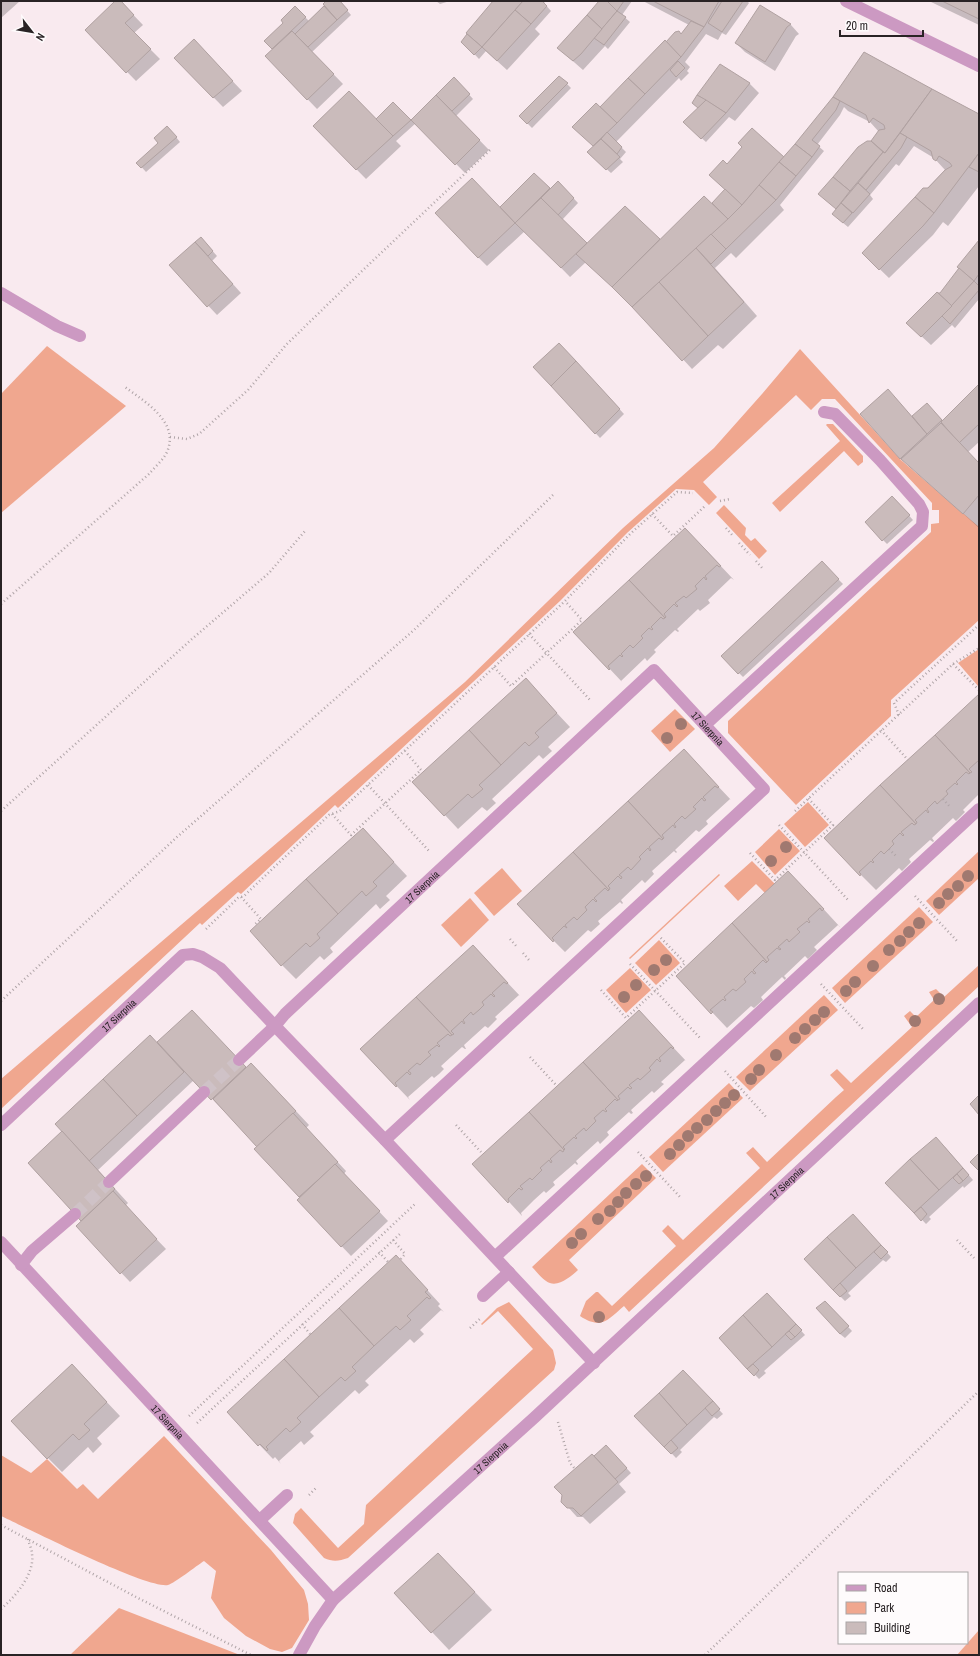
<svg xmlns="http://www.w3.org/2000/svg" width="980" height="1656" font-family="'Archivo Narrow',sans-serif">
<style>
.green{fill:#f0a78f}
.shadow{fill:#0003;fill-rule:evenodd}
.building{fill:#cabbbb;stroke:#b0a1a1}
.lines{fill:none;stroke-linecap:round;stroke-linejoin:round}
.minor-tunnel{stroke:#cfc2c7;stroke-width:12;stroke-dasharray:12 6;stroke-linecap:butt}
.path{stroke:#b0a5a8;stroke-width:2.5;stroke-dasharray:1 3;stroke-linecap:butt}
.minor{stroke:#cc99c2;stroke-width:12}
.tree{fill:#a07970}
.labels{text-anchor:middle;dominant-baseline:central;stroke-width:4;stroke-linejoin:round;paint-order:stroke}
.street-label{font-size:10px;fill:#292325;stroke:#fefbfc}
</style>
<rect width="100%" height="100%" fill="#f9eaef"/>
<!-- green -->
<g class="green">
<polygon points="47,346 126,406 1,513 1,394"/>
<polygon points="800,349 901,460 979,527 979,620 891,700 891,716 796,805 728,733 728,721 931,532 931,524 939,523 939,510 932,510 932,503 835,399 822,399 811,410 796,395 703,482 717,497 709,505 694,490 676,489 627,533 560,601 338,808 335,805 241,894 238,892 202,925 200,923 1,1109 1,1079 465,682 623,528 714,448 762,394"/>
<polygon points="827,424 833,424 863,456 863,462 858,466 844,451 780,512 772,503 840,441 826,425"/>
<polygon points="724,505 746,528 745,535 751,541 755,538 767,551 759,559 716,513"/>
<polygon points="979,649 979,685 978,686 958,663"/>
<polygon points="675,709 695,729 670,752 651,731"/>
<polygon points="808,802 829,825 805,847 784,824"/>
<polygon points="779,829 800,851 775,875 755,852"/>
<polygon points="979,851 979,878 939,915 926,901"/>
<polygon points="752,861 775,884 765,893 756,884 738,901 724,886"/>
<polygon points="502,868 522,891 494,916 474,893"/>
<polygon points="719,874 720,875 630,959 629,958"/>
<polygon points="470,898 489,920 461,947 441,925"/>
<polygon points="919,907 933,922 845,1003 832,988"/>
<polygon points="659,940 680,963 656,985 635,963"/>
<path d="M979,965v21l-350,326 -5,-6c-16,14 -23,24 -44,10l6,-15 10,-9h2l14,14 64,-60 -14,-15 6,-6 15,15 77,-72 -14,-15 7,-6 14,15 69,-65 8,-7 -14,-15 7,-6 14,14 61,-56 -8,-11 6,-5 6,6 18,-17 -5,-8 7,-3 8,8z"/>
<polygon points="630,968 651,990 626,1013 606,990"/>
<polygon points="824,995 838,1010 750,1091 736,1077"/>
<polygon points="729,1083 743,1098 663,1172 649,1157"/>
<path d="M642,1164l14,14 -87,82 9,10c-8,7 -21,19 -32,11 -5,-3 -10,-10 -14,-14z"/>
<path d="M509,1302l44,48 3,13 -2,7 -206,188c-9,3 -15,4 -24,0l-31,-35 2,-9 6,-6 37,40 26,-24 2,-19 167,-156 -35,-38 -16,14 -1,-1 16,-16z"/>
<path d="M164,1436l107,114 33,40 4,14 1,16 -17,28 -10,4 -12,-3 -24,-13 -22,-18 -13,-20 5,-27 -12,-10c-8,5 -29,22 -36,24 -21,4 -141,-57 -167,-69v-61l30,18 16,-14 30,30 6,-5 15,15z"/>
<polygon points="119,1608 240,1655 70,1655"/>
<polygon points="979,1630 979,1655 957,1655"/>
</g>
<!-- shadow -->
<g class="shadow">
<polygon points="1,1 20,1 1,18"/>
<polygon points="117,1 120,1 143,25 134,33 160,59 136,81 86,30"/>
<polygon points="328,1 339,1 351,15 312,52 343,84 317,109 266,56 273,49 265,41 285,23 295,7 309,21"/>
<polygon points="436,1 450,1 440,4"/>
<polygon points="495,1 546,1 544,3 551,11 535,29 540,34 507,70 486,51 479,59 463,42"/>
<polygon points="601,1 632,1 622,15 630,22 608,49 605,46 583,70 558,48"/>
<polygon points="643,1 747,1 749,3 726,35 722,33 718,40 706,34 685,62 690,67 687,71 689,73 681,81 679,78 616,142 626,152 620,159 623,162 611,173 588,152 597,149 582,135 600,108 667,43 681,35 689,25"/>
<polygon points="929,1 979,1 979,25"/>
<polygon points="761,6 791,25 799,34 796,36 775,71 745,52 736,43"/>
<polygon points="203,50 242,91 223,107 175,58"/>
<polygon points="864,54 979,115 979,186 948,226 943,222 933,235 889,278 863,253 945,170 934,158 914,146 899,166 896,164 870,195 873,199 848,227 837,218 837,209 819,194 871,142 879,132 870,122 848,111 844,107 840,115 817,145 824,151 780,205 784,210 736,258 731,253 715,268 757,316 723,349 718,345 692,369 638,311 586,262 570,277 525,231 487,266 478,257 500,208 534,175 550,190 558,182 578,203 562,220 587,245 625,208 660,241 725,218 727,217 726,190 728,165 784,158 834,98"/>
<polygon points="454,78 473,99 456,116 489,150 465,173 416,123 396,141 401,146 366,179 314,126 376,120 393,103 411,121"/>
<polygon points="749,83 759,93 735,121 729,117 706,142 684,122"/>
<polygon points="567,84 571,88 532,128 520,116"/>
<polygon points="171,131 180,142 146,172 138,163"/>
<polygon points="201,238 217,256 212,261 241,293 217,315 170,265"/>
<polygon points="979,242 979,299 955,328 952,325 931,345 907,323 955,311"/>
<polygon points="563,348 624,414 600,438 535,367"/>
<path d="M979,386v56l-11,10 11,12v61l-1,2 -77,-69 11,-41 15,-12 16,16zM945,426l8,11 -9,-10z"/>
<polygon points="897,502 913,520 887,544 883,540"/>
<polygon points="699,543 734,580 731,578 708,600 710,603 700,611 698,609 677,629 679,631 678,632 675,630 654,650 656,652 647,661 645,658 621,681 623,683 575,632"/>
<polygon points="822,563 843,584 743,677 722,656"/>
<polygon points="539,694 570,727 548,747 552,751 543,759 539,755 492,799 496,803 487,811 482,807 458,829 414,782"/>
<polygon points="979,695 979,794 963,810 965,812 956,821 953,818 932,838 934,841 933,842 930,840 909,859 911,862 902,871 899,868 876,890 858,872"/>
<polygon points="697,764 732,801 730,799 706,821 708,824 699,832 696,830 675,850 677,852 676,853 674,851 652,871 654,874 645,883 642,880 621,900 623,903 622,904 620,902 598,921 600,924 591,932 588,930 565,952 551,938"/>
<polygon points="363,829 407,876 386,896 390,900 380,909 376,904 330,948 333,952 324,960 320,956 296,979 282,965"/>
<polygon points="806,890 841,928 838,925 814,947 817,950 808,959 805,956 784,976 786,978 785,980 782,977 761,997 763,1000 754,1008 751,1006 727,1028 678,976"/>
<polygon points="473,946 521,997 519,995 495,1017 497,1019 488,1028 485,1026 464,1045 466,1049 465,1049 462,1047 441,1066 444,1069 439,1074 434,1078 432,1076 408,1097 410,1100 361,1049"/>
<polygon points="192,1011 246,1068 251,1064 265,1078 309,1125 306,1128 346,1171 344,1174 388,1221 351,1256 298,1200 300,1196 256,1149 259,1147 194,1080 98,1170 128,1203 125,1206 166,1249 130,1282 77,1226 82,1221 29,1163"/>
<polygon points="639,1011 687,1062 685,1060 661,1082 664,1084 654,1093 652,1091 631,1110 633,1113 631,1114 629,1112 607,1132 609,1135 600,1144 598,1141 576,1161 578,1164 577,1165 575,1163 553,1182 555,1185 546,1193 544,1191 534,1200 521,1213 522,1216 474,1164"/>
<polygon points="945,1147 973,1180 964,1188 963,1186 929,1217 931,1219 926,1224 887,1183"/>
<polygon points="862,1224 891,1257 886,1262 883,1260 848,1293 851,1296 845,1301 833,1289"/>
<polygon points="409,1270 440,1304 438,1306 444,1312 441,1310 420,1330 424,1334 414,1343 410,1339 365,1381 369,1385 359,1394 355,1390 310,1432 314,1436 304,1445 301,1441 279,1461 281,1464 275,1457 273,1459 228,1412"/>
<polygon points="825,1302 852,1331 845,1338 840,1334"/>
<polygon points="776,1303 805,1335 764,1371 766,1373 759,1379 720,1338"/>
<polygon points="85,1379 120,1416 97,1438 102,1444 93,1453 88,1447 62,1472 48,1458"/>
<polygon points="692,1381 723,1414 717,1419 714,1417 680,1450 682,1452 676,1458 636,1416"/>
<polygon points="606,1446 631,1473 619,1484 626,1492 590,1524 583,1517 577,1517 568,1507 594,1457"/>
<polygon points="456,1572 492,1610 449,1650 432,1632"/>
</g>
<!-- building -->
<g class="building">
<polygon points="115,1 121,1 134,15 125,23 151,49 126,73 85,30"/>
<polygon points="326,1 340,1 348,10 337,20 324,5 323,4"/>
<polygon points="493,1 523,1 482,47 466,33"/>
<polygon points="523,1 542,1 547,6 531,24 515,10"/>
<polygon points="599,1 607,1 617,11 602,29 587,15"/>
<polygon points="607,1 624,1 617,11"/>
<polygon points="653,1 719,1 704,27"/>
<polygon points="722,1 743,1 722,32 708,23"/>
<polygon points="942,1 979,1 979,19"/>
<polygon points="760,5 791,24 787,27 765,62 735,43"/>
<polygon points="295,6 306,17 272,49 264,41 283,23 281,20"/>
<polygon points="324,6 337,20 308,47 295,34"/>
<polygon points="515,10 531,24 497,61 482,47"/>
<polygon points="617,11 626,17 604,45 594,38"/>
<polygon points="587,15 602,29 581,54 573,61 557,48"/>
<polygon points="691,21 704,27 681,57 666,42 675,32 679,31 681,34"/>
<polygon points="292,31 334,74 307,100 265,56"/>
<polygon points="467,34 482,47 474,55 461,42"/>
<polygon points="194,39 233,81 213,98 174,58"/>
<polygon points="665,40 681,57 645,94 628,78"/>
<polygon points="864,52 932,89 885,153 871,141 879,130 885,129 884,125 873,118 869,123 866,115 833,97"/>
<polygon points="678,61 685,68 676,77 670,70"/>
<polygon points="720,64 750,83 726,113 697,95"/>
<polygon points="559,76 568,83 527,124 519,116"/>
<polygon points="454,77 470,94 452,111 436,95"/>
<polygon points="628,78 645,94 617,123 600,107"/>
<polygon points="932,89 979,114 979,153 934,213 915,197 923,188 928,188 945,170 952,166 950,163 939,156 936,161 933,159 931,151 900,133"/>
<polygon points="349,91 393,136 356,170 313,126"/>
<polygon points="436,95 480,140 455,165 411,120"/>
<polygon points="697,95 706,100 698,108 692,103"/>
<polygon points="833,97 840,101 836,110 812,140 820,146 812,157 795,144"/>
<polygon points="706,100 726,113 701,139 683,122"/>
<polygon points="393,102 411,120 393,136 376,119"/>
<polygon points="596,103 617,123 593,146 572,127"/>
<polygon points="167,126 177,137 141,168 136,163 158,143 154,138"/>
<polygon points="752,128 784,157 742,205 709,175 723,160 727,164 742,147 738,143"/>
<polygon points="607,132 622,147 617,154 601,139"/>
<polygon points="900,133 907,137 901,148 866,190 858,183 883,152 885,153"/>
<polygon points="601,139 620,157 606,170 587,152"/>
<polygon points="867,141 871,141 883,152 850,191 833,177 858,147"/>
<polygon points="795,144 812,157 796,176 779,162"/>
<polygon points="979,153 979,172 969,167"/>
<polygon points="779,162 796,176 776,200 759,185"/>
<polygon points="534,173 550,188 515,223 500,207"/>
<polygon points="833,177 850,191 836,209 818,194"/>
<polygon points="472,178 515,223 478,258 435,213"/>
<polygon points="558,181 574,198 558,215 541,198"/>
<polygon points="858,183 870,194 853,213 841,203"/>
<polygon points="759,185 776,200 726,249 711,234 742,205"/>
<polygon points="725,189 742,205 728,219 712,203"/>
<polygon points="704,196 728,219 632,307 612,287"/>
<polygon points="915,197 934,213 923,226 879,270 862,253"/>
<polygon points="541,198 587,243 561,268 515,223"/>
<polygon points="841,203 852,213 843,223 832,214"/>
<polygon points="625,206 660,239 612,287 576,254"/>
<polygon points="711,234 726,249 711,264 696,248"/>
<polygon points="201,237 213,251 208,256 195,242"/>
<polygon points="979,240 979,274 974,281 957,267"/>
<polygon points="195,242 233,284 207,307 169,265"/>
<polygon points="696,248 744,302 708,336 659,282"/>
<polygon points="959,268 974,281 952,306 938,293 940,293"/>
<polygon points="974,281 979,286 979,290 950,324 942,316"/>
<polygon points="659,282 708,336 682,361 632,307"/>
<polygon points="937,292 952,306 921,337 906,323"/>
<polygon points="559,343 576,361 551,386 533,367"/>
<polygon points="576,361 620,409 595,434 551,386"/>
<polygon points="979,384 979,424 959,443 941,422"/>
<polygon points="888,389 927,434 900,459 860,414"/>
<polygon points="927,403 942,420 927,434 912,416"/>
<polygon points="941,423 979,463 979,495 963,514 901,459"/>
<polygon points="892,496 910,515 882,541 865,522"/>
<polygon points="685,528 721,566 719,567 717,565 705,576 707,579 706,580 704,577 695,586 697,589 686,598 684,596 675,603 678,606 677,607 674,604 664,614 666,617 665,618 629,580"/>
<polygon points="822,561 839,579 738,674 721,656"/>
<polygon points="629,580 665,618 663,619 661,617 651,627 653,629 652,630 649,628 641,636 643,638 633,648 630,645 621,654 623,656 622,657 620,655 608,666 610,669 609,670 573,632"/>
<polygon points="526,678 557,713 535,733 539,737 529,746 525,742 501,765 469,730"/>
<polygon points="979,694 979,760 969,769 972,772 970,773 935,735"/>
<polygon points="469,730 501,765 479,785 483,789 472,798 468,794 444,816 412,782"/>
<polygon points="935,735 970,773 969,774 966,772 956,782 958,784 957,785 955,783 946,791 948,794 937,804 935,801 927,809 929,812 928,813 926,810 915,820 917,822 916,824 880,785"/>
<polygon points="684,749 719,787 718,788 715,786 703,797 706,800 704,801 702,798 693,807 696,809 685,819 682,816 674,824 676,827 675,828 673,825 662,835 664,838 663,839 628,801"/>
<polygon points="880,785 916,824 914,825 912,823 901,832 904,835 903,836 900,833 892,841 894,844 884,854 881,851 872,860 874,862 873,863 871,861 859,872 861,874 860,876 824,838"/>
<polygon points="628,801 663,839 662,840 659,838 649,847 651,850 650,851 648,848 639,857 641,859 631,870 628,867 619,875 622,877 621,879 618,876 608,886 610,888 609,890 573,852"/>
<polygon points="363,828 394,862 373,882 377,886 366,896 362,891 338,914 306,879"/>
<polygon points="573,852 609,890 608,891 605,888 594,898 597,901 596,902 593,899 585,907 587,910 577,920 574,917 565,925 567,928 564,926 552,938 554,940 553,942 517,904"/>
<polygon points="788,871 824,909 822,911 820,908 808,919 810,922 809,923 807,921 797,929 800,932 789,942 787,939 778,947 781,949 780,950 777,948 767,957 769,960 767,962 732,923"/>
<polygon points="306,879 338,914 317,934 320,938 310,947 306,943 281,966 250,931"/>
<polygon points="732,923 767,962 766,963 763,960 753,970 756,973 754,974 752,971 744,979 746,982 736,991 733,989 724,997 726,1000 725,1001 723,999 710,1010 713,1012 711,1014 676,976"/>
<polygon points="473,945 508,983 507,984 504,982 492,993 495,996 494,997 491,994 482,1002 484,1005 479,1010 473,1015 471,1012 463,1020 465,1023 464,1024 462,1021 451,1031 454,1034 452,1035 416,997"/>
<polygon points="416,997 452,1035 450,1036 448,1034 437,1043 440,1046 439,1047 437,1045 428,1052 431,1055 425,1060 420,1065 417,1063 408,1071 411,1073 410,1075 407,1072 395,1083 397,1086 396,1087 360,1049"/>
<polygon points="192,1010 246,1067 211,1100 157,1042"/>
<polygon points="639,1010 674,1048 673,1049 671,1047 659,1058 661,1061 660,1062 657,1059 649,1068 651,1070 640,1080 638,1078 629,1085 632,1088 630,1089 628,1087 618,1096 620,1099 618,1100 583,1062"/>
<polygon points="150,1035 184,1072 137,1116 103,1079"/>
<polygon points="583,1062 618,1100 617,1101 615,1099 605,1109 607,1111 606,1112 603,1110 594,1118 596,1121 586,1131 584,1128 575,1136 577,1138 576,1139 574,1137 563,1147 565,1149 564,1150 529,1112"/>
<polygon points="251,1063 296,1111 257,1147 213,1099"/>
<polygon points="103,1079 137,1116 89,1161 55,1124"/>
<polygon points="979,1095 979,1115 970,1104"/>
<polygon points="529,1112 564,1150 563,1152 560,1150 550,1159 552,1161 551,1163 549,1160 540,1168 542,1170 532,1180 530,1178 520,1186 523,1189 521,1190 519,1188 508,1199 509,1201 508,1203 472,1164"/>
<polygon points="293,1113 338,1162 299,1197 254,1149"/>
<polygon points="62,1131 115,1189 81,1221 28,1163"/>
<polygon points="936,1137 963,1168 939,1190 910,1159"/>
<polygon points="979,1153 979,1171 970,1162"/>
<polygon points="910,1159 939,1190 914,1213 885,1183"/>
<polygon points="335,1164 380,1211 341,1247 297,1200"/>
<polygon points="963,1168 969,1175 963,1181 957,1174"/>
<polygon points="957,1174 963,1181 959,1184 953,1178"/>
<polygon points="113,1191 157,1239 120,1274 76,1226"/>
<polygon points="921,1207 927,1214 921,1221 914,1213"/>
<polygon points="853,1214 881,1245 856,1268 827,1237"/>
<polygon points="827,1237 856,1268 833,1290 804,1259"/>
<polygon points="881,1245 888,1252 881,1259 874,1252"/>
<polygon points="396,1255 428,1290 425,1292 431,1298 429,1299 427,1297 407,1316 411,1320 400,1330 396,1326 374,1346 339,1308"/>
<polygon points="840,1283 847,1291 840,1297 833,1290"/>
<polygon points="767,1293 796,1324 772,1347 743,1315"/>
<polygon points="825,1301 849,1326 840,1334 816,1308"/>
<polygon points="339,1308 374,1346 352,1367 356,1371 345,1381 341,1377 319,1397 284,1359"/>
<polygon points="743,1315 772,1347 747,1369 719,1338"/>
<polygon points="796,1324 802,1330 795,1337 789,1331"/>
<polygon points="789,1331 795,1337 791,1340 785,1334"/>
<polygon points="284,1359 319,1397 297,1418 301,1422 290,1432 286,1428 266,1447 268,1449 267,1451 260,1444 258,1446 227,1412"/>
<polygon points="72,1364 107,1402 84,1424 90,1430 79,1440 73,1434 47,1459 11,1421"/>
<polygon points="753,1364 759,1370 754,1376 747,1369"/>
<polygon points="683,1370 713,1401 687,1425 659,1393"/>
<polygon points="659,1393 687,1425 664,1447 634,1416"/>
<polygon points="713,1401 720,1409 712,1416 705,1408"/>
<polygon points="671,1440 678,1448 671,1454 664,1447"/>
<polygon points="606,1445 627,1468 615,1479 594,1456"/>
<polygon points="592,1454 618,1482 581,1516 573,1508 567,1508 561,1502 562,1495 554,1487"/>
<polygon points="438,1553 475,1592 431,1633 394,1593"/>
</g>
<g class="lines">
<!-- minor-tunnel -->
<g class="minor-tunnel">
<polyline points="204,1092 239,1060"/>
<polyline points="75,1214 109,1182"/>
</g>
<!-- path -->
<g class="path">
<polyline points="170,437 187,439 199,434 248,390 286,345 360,273 491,149"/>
<polyline points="720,501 730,499"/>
<polyline points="652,514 673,536 705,506"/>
<polyline points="726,528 733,536"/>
<polyline points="739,543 750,555"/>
<polyline points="756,561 763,569"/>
<path d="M1,604l148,-130c6,-7 14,-14 18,-22 13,-30 -22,-50 -42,-65"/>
<polyline points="529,634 591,701"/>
<polyline points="953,664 979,690"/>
<polyline points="494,667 511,686 582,620 565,601"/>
<polyline points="899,715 894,703 979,625"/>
<polyline points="881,730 908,760"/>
<polyline points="368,785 430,852"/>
<polyline points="943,799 951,808"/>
<polyline points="1,811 192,639 269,573 305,531"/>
<polyline points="795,811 953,664 979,648"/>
<polyline points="332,814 351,835 421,770 405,751"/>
<polyline points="779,825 849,901"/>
<polyline points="889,849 897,857"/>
<polyline points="750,853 775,880 833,825 808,798"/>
<polyline points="915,896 957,941"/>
<polyline points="241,897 261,919 254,925"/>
<polyline points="206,929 238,898 244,896 329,815 340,811 565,601 630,534 677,492 693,493"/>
<polyline points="510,939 517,947"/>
<polyline points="523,953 529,960"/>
<polyline points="630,964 701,1039"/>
<polyline points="821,984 863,1029"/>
<polyline points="601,990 626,1018 685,963 659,936"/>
<polyline points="1,1001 177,837 414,630 553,495"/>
<polyline points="530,1057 557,1086"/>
<polyline points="725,1071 767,1118"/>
<polyline points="456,1125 481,1152"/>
<polyline points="638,1152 681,1198"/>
<polyline points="393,1240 405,1254 400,1260"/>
<polyline points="957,1240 974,1258"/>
<polyline points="379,1252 388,1262"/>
<polyline points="302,1324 310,1334"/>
<polyline points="470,1328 481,1318"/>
<polyline points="189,1416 416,1203"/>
<polyline points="558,1422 570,1463 575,1469"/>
<polyline points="197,1423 400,1234"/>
<polyline points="309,1495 317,1487"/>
<polyline points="1,1525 136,1597 251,1655"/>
<path d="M1,1609c14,-12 34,-35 31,-55 0,-5 -3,-10 -4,-15"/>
<polyline points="705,1655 979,1391"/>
</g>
<!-- minor -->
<g class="minor">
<polyline points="846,1 979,66"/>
<polyline points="1,293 57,326 80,336"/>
<polyline points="705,725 922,526 923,512 919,504 880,460 835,414 824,412"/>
<path id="s1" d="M239,1060l36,-34 10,-12 369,-344 110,119 -379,351"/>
<path id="s2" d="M1,1125l182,-170 10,-1 9,3 18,11 55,58 110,114 209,223"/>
<polyline points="109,1182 204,1092"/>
<path id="s3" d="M1,1242l332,358"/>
<polyline points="495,1257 979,809"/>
<polyline points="21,1265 32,1251 75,1214"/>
<polyline points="483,1296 509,1272"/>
<polyline points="260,1520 287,1495"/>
<path id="s4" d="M299,1655l16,-29 18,-26 202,-183 444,-414"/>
</g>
</g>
<!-- trees -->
<g class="tree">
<circle cx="681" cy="724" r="6"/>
<circle cx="667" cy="738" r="6"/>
<circle cx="786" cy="847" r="6"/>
<circle cx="771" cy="861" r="6"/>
<circle cx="968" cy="876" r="6"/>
<circle cx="958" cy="886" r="6"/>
<circle cx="948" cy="894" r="6"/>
<circle cx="939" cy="903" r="6"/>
<circle cx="919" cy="923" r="6"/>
<circle cx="909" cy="932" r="6"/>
<circle cx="900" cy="941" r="6"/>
<circle cx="889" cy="950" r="6"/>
<circle cx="666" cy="960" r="6"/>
<circle cx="873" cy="966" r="6"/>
<circle cx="654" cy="970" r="6"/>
<circle cx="855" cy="982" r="6"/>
<circle cx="636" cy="985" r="6"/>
<circle cx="846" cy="991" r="6"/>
<circle cx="624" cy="997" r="6"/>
<circle cx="939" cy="999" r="6"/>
<circle cx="824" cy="1012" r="6"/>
<circle cx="815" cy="1020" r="6"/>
<circle cx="915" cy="1021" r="6"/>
<circle cx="805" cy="1029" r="6"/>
<circle cx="795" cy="1038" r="6"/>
<circle cx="776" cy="1055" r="6"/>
<circle cx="759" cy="1070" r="6"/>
<circle cx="751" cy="1079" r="6"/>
<circle cx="734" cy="1095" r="6"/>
<circle cx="725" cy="1103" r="6"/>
<circle cx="716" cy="1111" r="6"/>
<circle cx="707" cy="1120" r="6"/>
<circle cx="697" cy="1128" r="6"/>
<circle cx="688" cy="1136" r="6"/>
<circle cx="679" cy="1145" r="6"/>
<circle cx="670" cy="1154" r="6"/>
<circle cx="646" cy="1176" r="6"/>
<circle cx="636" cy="1184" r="6"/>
<circle cx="626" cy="1193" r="6"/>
<circle cx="618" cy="1202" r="6"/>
<circle cx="610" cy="1211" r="6"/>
<circle cx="598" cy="1219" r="6"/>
<circle cx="581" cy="1234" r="6"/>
<circle cx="572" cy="1243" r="6"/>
<circle cx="599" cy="1317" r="6"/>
</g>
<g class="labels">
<!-- street labels -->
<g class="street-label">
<text stroke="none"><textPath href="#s1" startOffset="649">17 Sierpnia</textPath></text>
<text stroke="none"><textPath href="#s1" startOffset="252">17 Sierpnia</textPath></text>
<text stroke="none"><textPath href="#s2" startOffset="161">17 Sierpnia</textPath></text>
<text stroke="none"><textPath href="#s4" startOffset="681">17 Sierpnia</textPath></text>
<text stroke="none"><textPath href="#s3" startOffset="245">17 Sierpnia</textPath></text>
<text stroke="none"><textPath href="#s4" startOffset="277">17 Sierpnia</textPath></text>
</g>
</g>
<!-- border -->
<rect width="980" height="1656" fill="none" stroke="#292325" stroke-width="4"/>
<!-- legend -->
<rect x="838" y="1572" width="130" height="72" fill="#fefbfc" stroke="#a9a5a6"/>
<rect x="846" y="1585" width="20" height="6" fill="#cc99c2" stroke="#a9a5a6"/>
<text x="874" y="1592" font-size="12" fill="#292325">Road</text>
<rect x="846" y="1602" width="20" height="12" fill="#f0a78f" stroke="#a9a5a6"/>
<text x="874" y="1612" font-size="12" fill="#292325">Park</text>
<rect x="846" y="1622" width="20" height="12" fill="#cabbbb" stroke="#a9a5a6"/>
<text x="874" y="1632" font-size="12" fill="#292325">Building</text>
<!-- north arrow -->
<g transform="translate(32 32) rotate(121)" stroke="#fefbfc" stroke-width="3" paint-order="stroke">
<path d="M0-3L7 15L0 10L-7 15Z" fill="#292325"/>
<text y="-6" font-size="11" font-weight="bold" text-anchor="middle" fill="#292325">N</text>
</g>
<!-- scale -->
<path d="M840 30v6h83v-6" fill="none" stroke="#292325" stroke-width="2"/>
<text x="846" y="30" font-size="12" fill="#292325" stroke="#fefbfc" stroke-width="3" paint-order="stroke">20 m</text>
</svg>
